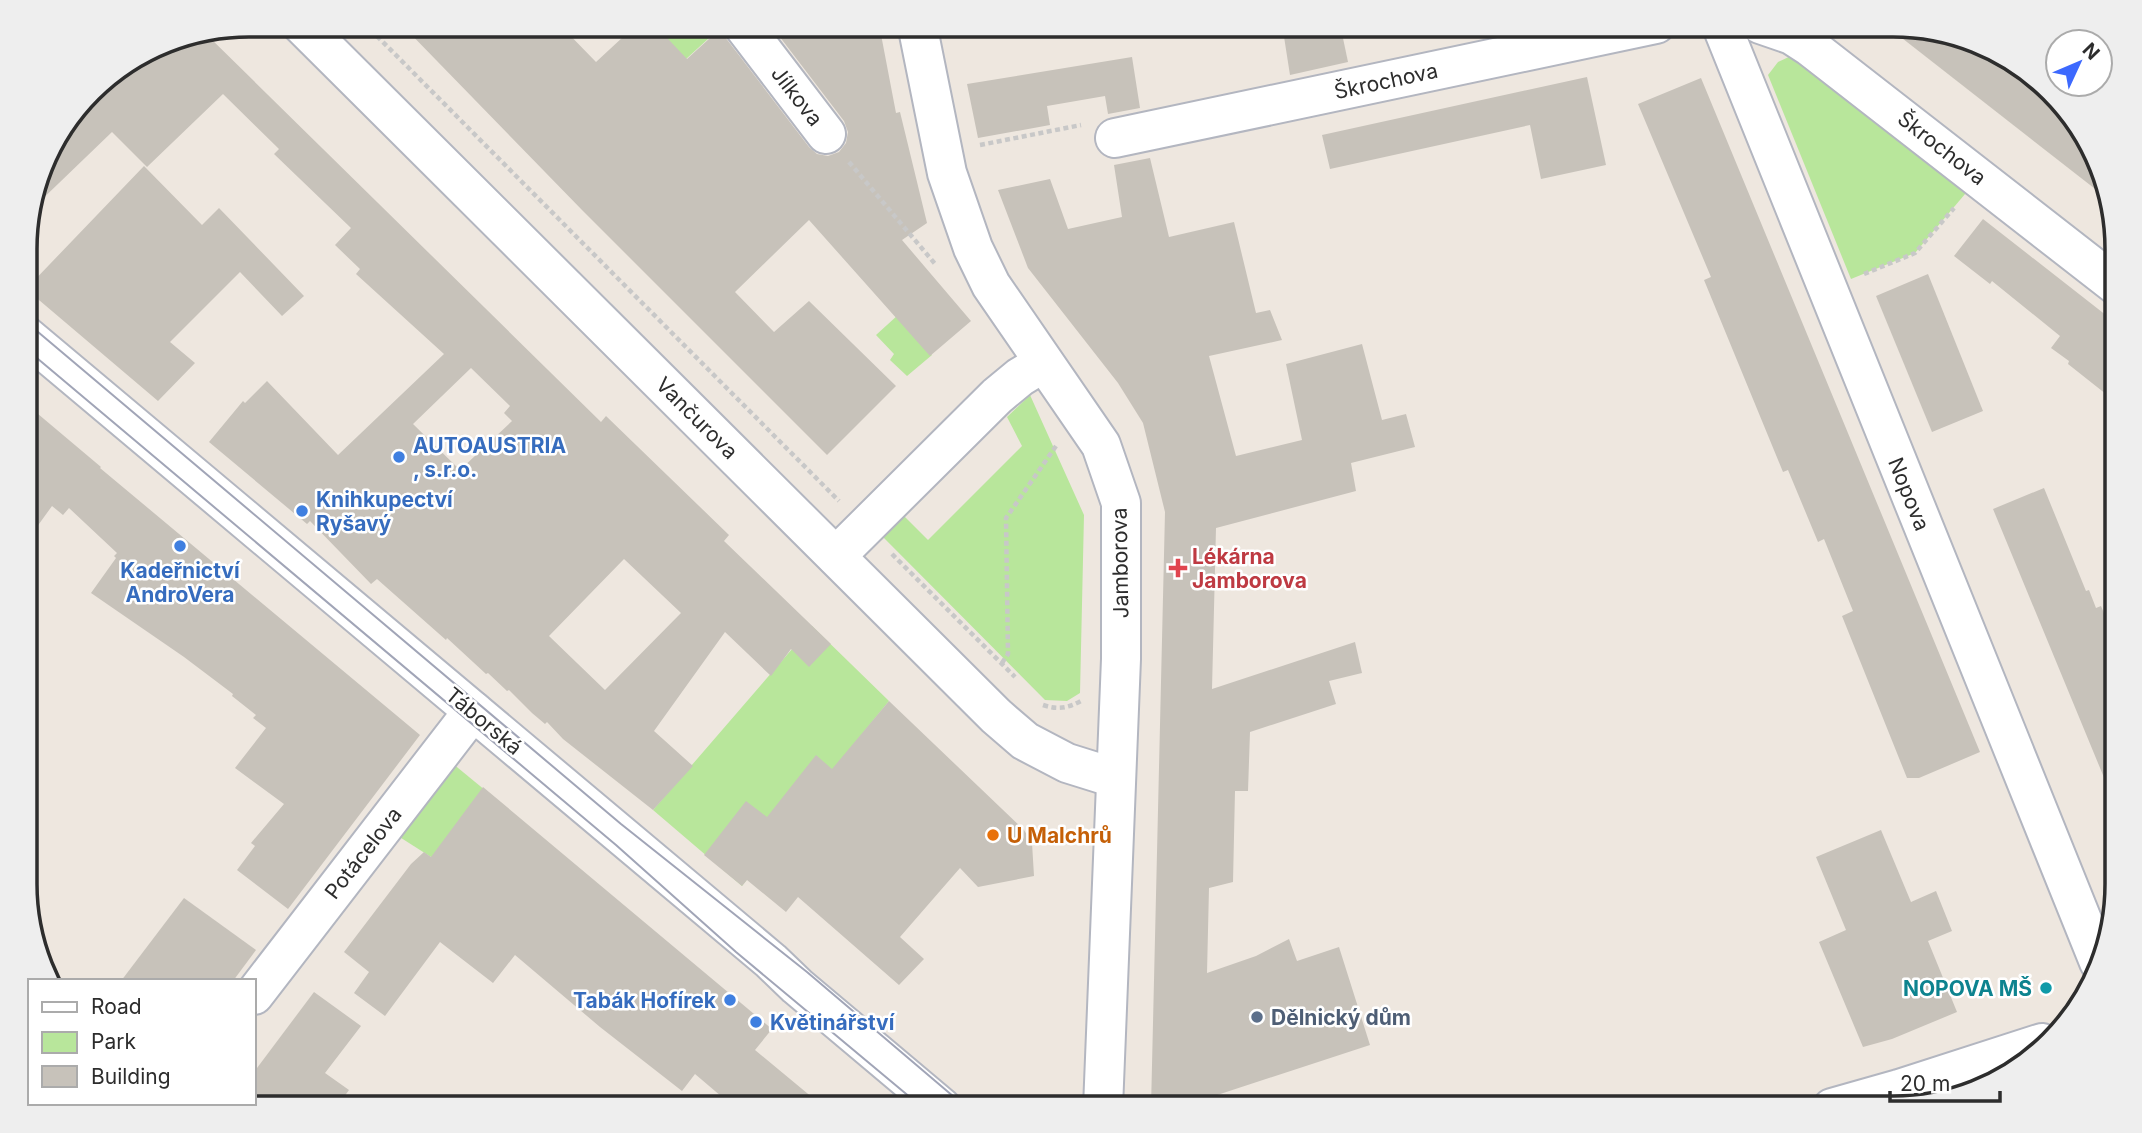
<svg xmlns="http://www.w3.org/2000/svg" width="2142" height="1133" font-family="Inter,sans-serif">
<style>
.green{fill:#b8e69b}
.building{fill:#c7c2ba;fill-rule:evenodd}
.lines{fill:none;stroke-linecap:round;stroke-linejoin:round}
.minor-casing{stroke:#b3b6c0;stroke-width:42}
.path{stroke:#c8c8c8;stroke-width:4.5;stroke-dasharray:5 3.5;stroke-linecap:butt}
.minor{stroke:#fff;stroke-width:38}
.tram{stroke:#a1a5b7;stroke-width:2}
.shop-dot{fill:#3f7fe0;stroke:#fff;stroke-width:2.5}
.health-dot{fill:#e0444e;stroke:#fff;stroke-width:2.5}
.food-dot{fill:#e8710a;stroke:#fff;stroke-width:2.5}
.culture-dot{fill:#0f9aa8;stroke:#fff;stroke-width:2.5}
.service-dot{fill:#5c6f8a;stroke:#fff;stroke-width:2.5}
.labels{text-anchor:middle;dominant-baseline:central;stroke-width:5;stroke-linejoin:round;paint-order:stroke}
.street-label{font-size:21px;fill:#2d2d2d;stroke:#fff}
.shop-label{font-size:21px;font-weight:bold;fill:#366cbe;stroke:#fff;text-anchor:start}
.health-label{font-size:21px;font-weight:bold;fill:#be3a42;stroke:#fff;text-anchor:start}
.food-label{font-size:21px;font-weight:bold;fill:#c56008;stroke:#fff;text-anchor:start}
.culture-label{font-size:21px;font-weight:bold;fill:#0d838f;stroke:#fff;text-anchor:end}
.service-label{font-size:21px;font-weight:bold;fill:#4e5e75;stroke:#fff;text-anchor:start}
.rim{fill:none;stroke:#2d2d2d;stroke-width:3.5}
</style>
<rect width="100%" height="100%" fill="#eee7df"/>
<!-- green -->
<g class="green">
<polygon points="654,25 717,25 720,28 639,102"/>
<polygon points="1793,55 1971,187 1915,253 1851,279 1768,75 1778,62"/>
<polygon points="898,315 932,355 907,376 890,360 894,354 876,335"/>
<polygon points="1030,395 1084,515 1080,693 1067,701 1045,700 882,536 902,514 928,540 1022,446 1007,417"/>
<polygon points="812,626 889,701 796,815 742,886 653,810"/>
<polygon points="452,763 497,800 453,871 398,836"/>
</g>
<!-- building -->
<g class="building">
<polygon points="401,24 559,24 596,62 637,24 654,24 687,59 721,28 725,37 809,147 817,154 828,156 839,152 846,143 848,132 844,121 770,24 879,24 896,113 900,112 927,223 902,240 971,321 930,356 809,220 735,292 774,332 809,301 896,386 827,455 582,210"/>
<polygon points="1282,24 1340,24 1348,62 1290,75"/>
<polygon points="1884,24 1893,24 1993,48 2079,124 2108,199"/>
<path d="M205,33l396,389 5,-6 123,119 -5,6 107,103 -22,23 -18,-18 -20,27 -46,-44 -71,99 39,35 -40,44 -90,-71 -16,-17 -2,2 -13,-11 -23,-23 -2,1 -19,-18 -2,1 -39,-36 -1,2 -69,-61 -6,5 -61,-63 -3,3 -98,-82 34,-41 2,2 22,-22 71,74 106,-101 -88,-80 4,-5 -25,-24 16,-17 -77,-74 5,-5 -56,-55 -76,73 -35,-35 -80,77 15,-59 54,-70 62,-39zM471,368l39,38 -6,7 8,8 -52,49 -47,-46zM624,559l57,54 -76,77 -56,-54z"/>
<polygon points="1132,57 1140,108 1108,114 1105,96 1047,106 1050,125 978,138 967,84"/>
<polygon points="1587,77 1606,165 1541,179 1530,125 1330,169 1322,135"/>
<polygon points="1701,78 1980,752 1919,778 1907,778 1842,616 1853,611 1824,539 1818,542 1788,470 1783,472 1704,280 1711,277 1638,104"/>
<polygon points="1150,158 1169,237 1234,222 1256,313 1270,310 1282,340 1209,356 1236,456 1302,440 1286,364 1362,344 1382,420 1406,414 1415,447 1351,463 1356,491 1216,528 1212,689 1355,642 1362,673 1329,681 1336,704 1250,732 1248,791 1235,791 1233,882 1209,888 1207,973 1256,956 1289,939 1297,961 1339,947 1370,1045 1205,1099 1204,1108 1151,1108 1165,512 1143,423 1118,383 1028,268 998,190 1050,179 1068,229 1122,217 1114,165"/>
<polygon points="144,166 202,225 219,208 304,296 282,316 240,272 170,342 195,363 158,401 26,289"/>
<polygon points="1983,219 2116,323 2116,402 2068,364 2069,361 2051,348 2060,336 1992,281 1990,284 1954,256"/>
<polygon points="1928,274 1983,411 1932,432 1876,296"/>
<polygon points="25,403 101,467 100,468 420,735 288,909 237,870 255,846 251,843 284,804 235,768 266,728 253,718 256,715 232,696 233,694 184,657 91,593 116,558 114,556 117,553 69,508 63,515 52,506 26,542"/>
<polygon points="2044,488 2086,591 2089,590 2096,608 2101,606 2117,644 2117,809 1993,509"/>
<polygon points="889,701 1024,830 1032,843 1034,876 978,887 960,868 900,937 924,959 899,985 798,897 786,912 747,880 742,886 704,855 746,801 767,817 816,755 832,769"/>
<polygon points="483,787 772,1029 755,1050 825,1108 735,1108 695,1074 682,1091 600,1027 515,955 493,983 440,942 385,1016 354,993 369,972 344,952 411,864 424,852 431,857"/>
<polygon points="1881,830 1911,902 1936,891 1952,931 1928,941 1957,1012 1892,1039 1863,1047 1819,942 1846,930 1816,857"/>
<polygon points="184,898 256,950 233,981 121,981"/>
<polygon points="314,992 361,1026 325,1073 349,1090 336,1108 254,1109 254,1072"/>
</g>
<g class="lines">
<defs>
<g id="minor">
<polyline points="301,24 996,716 1025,741 1067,763 1115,778"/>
<polyline points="742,24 826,134"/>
<polyline points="917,24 947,173 973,248 991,285 1101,445 1121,503 1121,659 1103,1108"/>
<polyline points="1721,24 2099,962"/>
<polyline points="1760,24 1792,35 1809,46 2116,285"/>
<polyline points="1115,138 1656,24"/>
<polyline points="25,335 771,961 797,986 942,1108"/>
<polyline points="836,556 997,396 1020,377 1043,363"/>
<polyline points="254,995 473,711"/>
<polyline points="1832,1108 1899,1089 2042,1043"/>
</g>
</defs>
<!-- minor casing -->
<use href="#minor" class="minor-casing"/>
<!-- path -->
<g class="path">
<polyline points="365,24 839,501"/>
<polyline points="980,145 1081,125"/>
<polyline points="849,162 936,265"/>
<polyline points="1864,274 1915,253 1954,208"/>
<polyline points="892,554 1015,677"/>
<polyline points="1002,663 1008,654 1006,518 1056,446"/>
<path d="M1043,705c15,5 25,3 38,-4"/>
</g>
<!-- minor -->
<use href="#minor" class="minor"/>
<!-- tram -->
<g class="tram">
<polyline points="25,321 621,824 807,972 967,1108"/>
<polyline points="25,348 616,845 736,952 923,1108"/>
</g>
</g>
<!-- markers -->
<g class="shop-dot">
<circle cx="399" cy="457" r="7"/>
<circle cx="302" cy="511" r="7"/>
<circle cx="180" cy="546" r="7"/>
<circle cx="730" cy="1000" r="7"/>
<circle cx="756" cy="1022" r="7"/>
</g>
<path class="health-dot" d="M1174.5 557.5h7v7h7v7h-7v7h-7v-7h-7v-7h7z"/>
<circle class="food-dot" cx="993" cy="835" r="7"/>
<circle class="culture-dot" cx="2046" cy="988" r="7"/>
<circle class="service-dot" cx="1257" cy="1017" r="7"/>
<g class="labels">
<!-- street labels -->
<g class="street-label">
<text transform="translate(1386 81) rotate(-12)">Škrochova</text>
<text transform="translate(797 96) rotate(52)">Jílkova</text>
<text transform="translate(1942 148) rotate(38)">Škrochova</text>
<text transform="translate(697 418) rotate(45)">Vančurova</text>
<text transform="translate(1909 494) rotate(68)">Nopova</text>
<text transform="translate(1120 563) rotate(-91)">Jamborova</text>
<text transform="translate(484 721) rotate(40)">Táborská</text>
<text transform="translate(363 853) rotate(-52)">Potácelova</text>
</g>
<!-- shop labels -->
<g class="shop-label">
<text x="413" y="445">AUTOAUSTRIA<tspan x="413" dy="24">, s.r.o.</tspan></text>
<text x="316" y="499">Knihkupectví<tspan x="316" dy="24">Ryšavý</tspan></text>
<text x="180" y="570" text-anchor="middle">Kadeřnictví<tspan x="180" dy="24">AndroVera</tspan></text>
<text x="716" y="1000" text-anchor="end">Tabák Hofírek</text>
<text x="770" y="1022">Květinářství</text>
</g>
<!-- health labels -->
<g class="health-label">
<text x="1192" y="556">Lékárna<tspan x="1192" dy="24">Jamborova</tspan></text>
</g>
<!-- food labels -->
<g class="food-label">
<text x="1007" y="835">U Malchrů</text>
</g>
<!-- culture labels -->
<g class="culture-label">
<text x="2032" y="988">NOPOVA MŠ</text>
</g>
<!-- service labels -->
<g class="service-label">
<text x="1271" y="1017">Dělnický dům</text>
</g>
</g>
<!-- crop -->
<path d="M0 0H2142V1133H0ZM249 37H1893A212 212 0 0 1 2105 249V884A212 212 0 0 1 1893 1096H249A212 212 0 0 1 37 884V249A212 212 0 0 1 249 37Z" fill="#eee" fill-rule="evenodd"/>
<path class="rim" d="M249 37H1893A212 212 0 0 1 2105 249V884A212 212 0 0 1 1893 1096H249A212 212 0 0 1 37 884V249A212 212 0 0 1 249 37Z"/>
<!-- legend -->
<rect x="28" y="979" width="228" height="126" fill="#ffffff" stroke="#ababab" stroke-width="2"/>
<rect x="42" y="1002" width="35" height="10" fill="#ffffff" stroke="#ababab" stroke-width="2"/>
<text x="91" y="1014" font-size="21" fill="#2d2d2d">Road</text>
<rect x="42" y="1032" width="35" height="21" fill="#b8e69b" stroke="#ababab" stroke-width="2"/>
<text x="91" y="1049" font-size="21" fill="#2d2d2d">Park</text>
<rect x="42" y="1066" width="35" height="21" fill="#c7c2ba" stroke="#ababab" stroke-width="2"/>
<text x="91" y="1084" font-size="21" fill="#2d2d2d">Building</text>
<!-- north arrow -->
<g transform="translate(2079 63) rotate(46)"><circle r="33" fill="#ffffff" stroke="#ababab" stroke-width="2"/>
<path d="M0-5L12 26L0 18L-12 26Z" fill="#3d69fe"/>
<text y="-10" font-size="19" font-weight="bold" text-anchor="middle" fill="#2d2d2d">N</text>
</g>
<!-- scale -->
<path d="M1890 1091v10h110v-10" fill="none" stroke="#2d2d2d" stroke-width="3.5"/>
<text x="1900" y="1091" font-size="21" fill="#2d2d2d" stroke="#ffffff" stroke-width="5" paint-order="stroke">20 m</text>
</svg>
